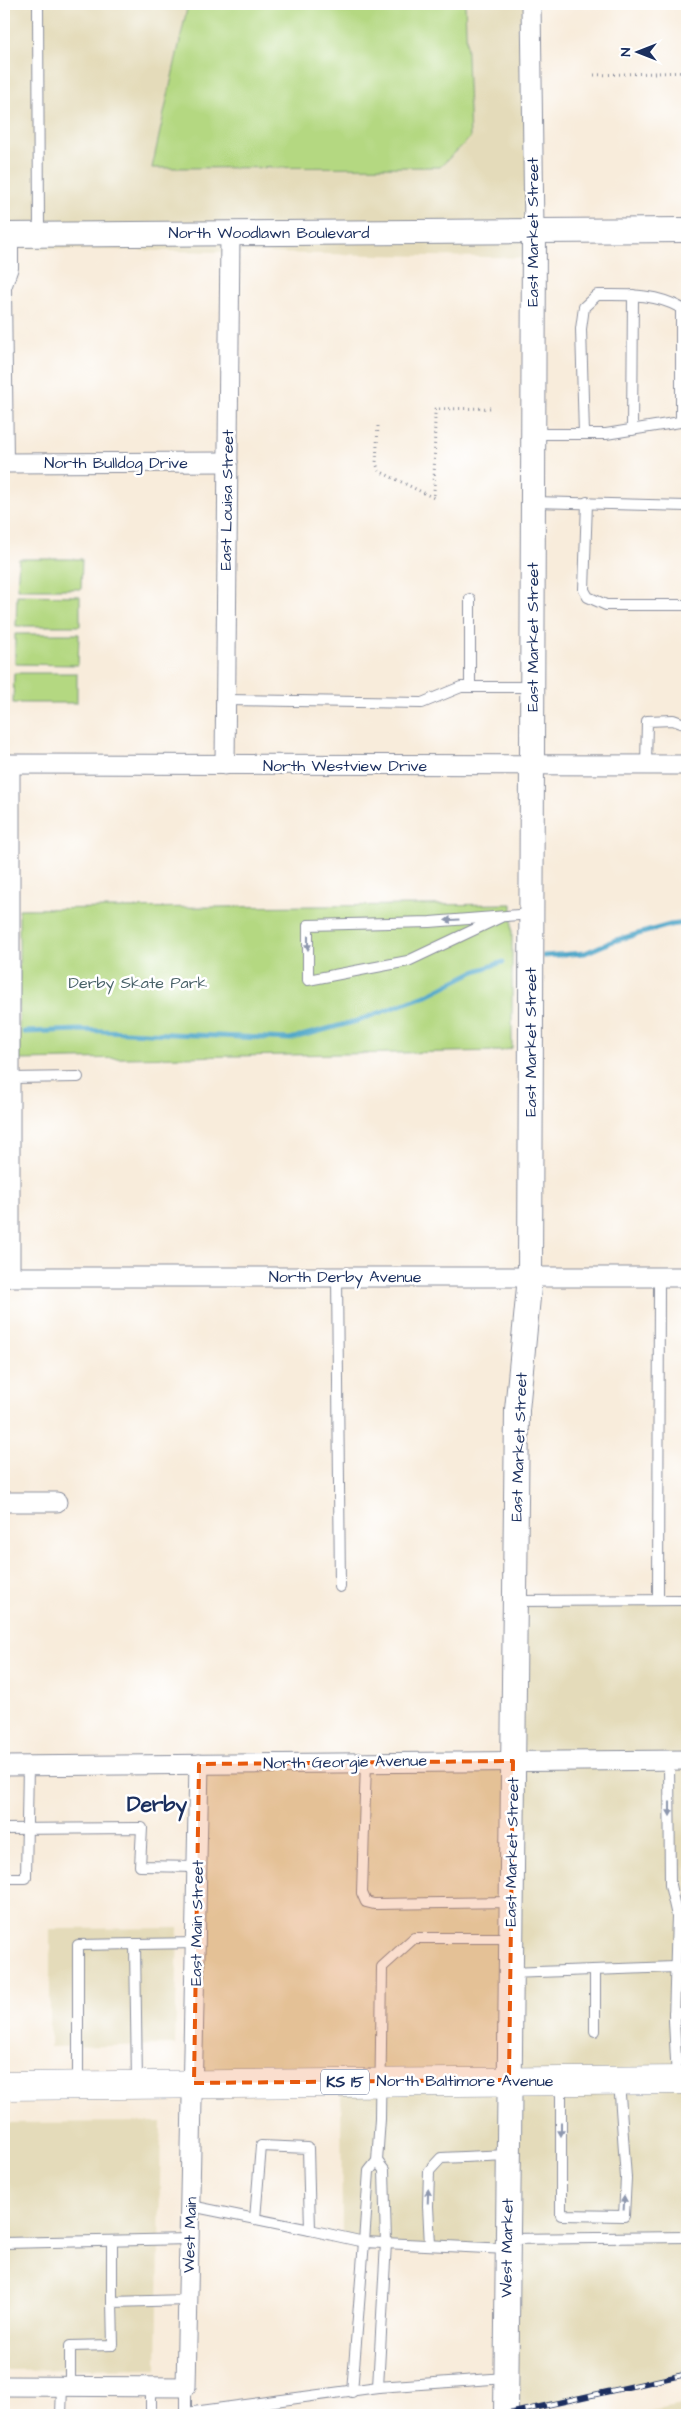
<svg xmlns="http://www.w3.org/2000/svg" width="691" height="2419" font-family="'Architects Daughter',sans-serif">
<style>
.built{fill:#e4dbba}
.green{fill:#b4d881;stroke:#688470}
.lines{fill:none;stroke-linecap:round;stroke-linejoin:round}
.stream{stroke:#4ba5c8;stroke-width:5}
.service-casing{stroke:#8a8e9c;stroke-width:12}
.minor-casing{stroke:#8a8e9c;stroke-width:21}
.tertiary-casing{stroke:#8a8e9c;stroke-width:26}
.primary-casing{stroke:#8a8e9c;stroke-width:29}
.path{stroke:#8a8e9c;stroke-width:3;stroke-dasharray:1 4;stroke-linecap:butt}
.service{stroke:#fff;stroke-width:10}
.minor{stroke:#fff;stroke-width:19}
.tertiary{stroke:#fff;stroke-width:24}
.primary{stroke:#fff;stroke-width:28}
.rail-casing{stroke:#1b2f5e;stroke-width:5.5}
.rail{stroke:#fff;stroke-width:4;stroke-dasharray:11;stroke-linecap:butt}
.oneway{fill:#8d97ae}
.marked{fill:#e8590c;fill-opacity:0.2;stroke:#e8590c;stroke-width:4;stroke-dasharray:10 6;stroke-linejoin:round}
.labels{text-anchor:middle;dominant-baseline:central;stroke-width:5;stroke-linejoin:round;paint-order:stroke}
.shield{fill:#fff;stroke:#5f6d8e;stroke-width:1}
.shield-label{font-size:15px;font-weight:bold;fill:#1b2f5e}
.street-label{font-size:16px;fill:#1b2f5e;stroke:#fff}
.park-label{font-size:16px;fill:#496268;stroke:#fff}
.district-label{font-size:21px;font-weight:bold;fill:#1b2f5e;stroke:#fff}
</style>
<rect width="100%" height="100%" fill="#fff"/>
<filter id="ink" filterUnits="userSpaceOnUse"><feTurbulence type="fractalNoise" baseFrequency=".02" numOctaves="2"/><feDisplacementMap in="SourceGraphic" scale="10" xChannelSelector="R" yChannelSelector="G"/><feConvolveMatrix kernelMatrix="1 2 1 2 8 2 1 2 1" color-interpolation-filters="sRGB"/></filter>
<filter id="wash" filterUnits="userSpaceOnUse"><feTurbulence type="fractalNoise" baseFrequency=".0096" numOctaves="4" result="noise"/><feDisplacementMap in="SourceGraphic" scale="20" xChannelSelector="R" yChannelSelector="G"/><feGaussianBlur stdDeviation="1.12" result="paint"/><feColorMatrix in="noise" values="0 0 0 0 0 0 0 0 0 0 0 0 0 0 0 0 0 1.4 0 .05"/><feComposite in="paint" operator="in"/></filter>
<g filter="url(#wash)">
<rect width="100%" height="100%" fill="#f8ecdb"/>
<!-- built -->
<g class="built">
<polygon points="4,4 531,4 534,258 4,248"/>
<polygon points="687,1600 687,2374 506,2415 507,2249 342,2242 341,2082 194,2083 199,1764 513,1761 515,1601"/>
<polygon points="178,1928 175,2045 50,2047 50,1929"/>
<polygon points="161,2122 157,2368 4,2370 4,2123"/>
<polygon points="687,2404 687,2415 629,2415"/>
</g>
<!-- green -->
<g class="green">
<polygon points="188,4 465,4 470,138 440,167 152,168"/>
<polygon points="19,559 82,559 81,589 17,589"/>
<polygon points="17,595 80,596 80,626 16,626"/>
<polygon points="15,634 79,634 78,665 15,664"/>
<polygon points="14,673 77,673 77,703 13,703"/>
<polygon points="512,904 512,1048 502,1051 19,1060 19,909"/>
</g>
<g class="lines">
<!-- stream -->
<g class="stream">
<polyline points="544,956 585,953 613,941 670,925 687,923"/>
<polyline points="24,1032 80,1030 290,1039 357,1021 425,996 473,972 503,962"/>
</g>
</g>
</g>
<g filter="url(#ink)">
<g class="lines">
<defs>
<g id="service">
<polyline points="38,4 39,234"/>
<polyline points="632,430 633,295"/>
<polyline points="534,434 606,434 686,421"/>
<path d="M584,434l-3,-105 3,-22 13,-12c29,0 58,-2 84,13v114"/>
<polyline points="8,463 6,288 13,268 13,234"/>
<polyline points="534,502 687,506"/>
<polyline points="587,502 584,590 588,597 606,605 687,605"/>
<polyline points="470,599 470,686"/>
<polyline points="225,700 422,703 461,687 533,687"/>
<polyline points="646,765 647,721 673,720 687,725"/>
<polyline points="501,917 408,961 308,980 308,925 430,922 532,914"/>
<polyline points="10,1078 78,1077"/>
<polyline points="337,1277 340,1587"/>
<polyline points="658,1600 659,1277"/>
<polyline points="515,1601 687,1600"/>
<polyline points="669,1760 670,1885 677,1916"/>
<polyline points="366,1762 362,1893 366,1902 374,1904 511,1902"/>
<polyline points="4,1829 142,1828 140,1866 198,1867"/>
<polyline points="4,1878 26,1878 28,1765"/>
<polyline points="135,1945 137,2083"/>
<polyline points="595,1970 595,2031"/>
<polyline points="510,1973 675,1967"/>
<polyline points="674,2013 687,2013"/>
<polyline points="677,2080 674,2020 677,1916 687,1917"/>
<polyline points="561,2081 561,2215 624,2216 626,2178 619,2081"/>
<polyline points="78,2085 78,1945 197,1943"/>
<polyline points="377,2161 384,2170 386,2243 378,2387"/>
<polyline points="191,2206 310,2230 308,2148 261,2146 255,2219"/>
<polyline points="310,2230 364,2242 369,2171 377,2161 380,2119 382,1967 414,1938 511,1938"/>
<polyline points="508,2239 687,2237"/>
<polyline points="112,2241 112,2302"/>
<polyline points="4,2243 190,2239"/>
<polyline points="430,2245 428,2206 429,2171 441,2158 508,2155"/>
<polyline points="70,2386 70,2346 113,2345 112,2302 188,2300"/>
<polyline points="151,2387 151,2415"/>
<polyline points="186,2387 186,2413 378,2387 506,2378"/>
<polyline points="352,2392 364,2242 507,2249"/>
<polyline points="61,2415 62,2386"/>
</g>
<g id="minor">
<polyline points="531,4 534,231"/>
<polyline points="4,463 228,462"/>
<polyline points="4,764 687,765"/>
<polyline points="225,765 230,234"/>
<polyline points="4,1277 687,1277"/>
<polyline points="10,1277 10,764"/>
<polyline points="4,1502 57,1502"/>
<polyline points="4,1766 687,1760"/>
<polyline points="4,2386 186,2387 199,1764"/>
</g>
<g id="tertiary">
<polyline points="4,235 687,230"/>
<polyline points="506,2415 517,1410 530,1277 534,231"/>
</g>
<polyline id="primary" points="4,2086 687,2080"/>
</defs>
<!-- service casing -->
<use href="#service" class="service-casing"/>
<!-- minor casing -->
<use href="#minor" class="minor-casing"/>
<!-- tertiary casing -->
<use href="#tertiary" class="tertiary-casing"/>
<!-- primary casing -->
<use href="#primary" class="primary-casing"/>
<!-- path -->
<g class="path">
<polyline points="594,75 687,72"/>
<polyline points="378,426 376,463 379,471 434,498 435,409 494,408"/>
</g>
<!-- service -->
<use href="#service" class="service"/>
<!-- minor -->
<use href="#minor" class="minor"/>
<!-- tertiary -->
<use href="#tertiary" class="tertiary"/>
<!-- primary -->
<use href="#primary" class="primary"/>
<defs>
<polyline id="rail" points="503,2415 687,2374"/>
</defs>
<!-- rail casing -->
<use href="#rail" class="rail-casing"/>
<!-- rail -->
<use href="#rail" class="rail"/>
</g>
<!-- one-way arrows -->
<defs><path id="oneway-solid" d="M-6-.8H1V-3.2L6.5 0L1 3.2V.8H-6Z" transform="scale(1.25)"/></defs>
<g class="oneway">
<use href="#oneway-solid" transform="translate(452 920) rotate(176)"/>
<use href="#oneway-solid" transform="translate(308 943) rotate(90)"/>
<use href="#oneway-solid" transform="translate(670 1809) rotate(90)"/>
<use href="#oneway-solid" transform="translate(561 2129) rotate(90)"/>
<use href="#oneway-solid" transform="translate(428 2196) rotate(-88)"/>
<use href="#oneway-solid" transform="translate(624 2203) rotate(-87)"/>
</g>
</g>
<!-- marked area -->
<path class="marked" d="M513,1761l-4,319 -315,3 5,-319z"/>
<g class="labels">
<!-- shield labels -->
<rect class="shield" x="321" y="2069.5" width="48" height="25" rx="4"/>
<g class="shield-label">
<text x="345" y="2082">KS 15</text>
</g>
<!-- street labels -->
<g class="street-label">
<text transform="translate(533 232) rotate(-90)">East Market Street</text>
<text x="269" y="233">North Woodlawn Boulevard</text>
<text x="116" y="463">North Bulldog Drive</text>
<text transform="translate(227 500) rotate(-89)">East Louisa Street</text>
<text transform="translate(533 637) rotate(-90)">East Market Street</text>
<text x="345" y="766">North Westview Drive</text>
<text transform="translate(531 1042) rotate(-90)">East Market Street</text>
<text x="345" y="1277">North Derby Avenue</text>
<text transform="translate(519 1447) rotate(-88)">East Market Street</text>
<text transform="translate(345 1762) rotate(-1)">North Georgie Avenue</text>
<text transform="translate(512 1852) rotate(-89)">East Market Street</text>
<text transform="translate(197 1923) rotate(-89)">East Main Street</text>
<text x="465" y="2081">North Baltimore Avenue</text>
<text transform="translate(190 2235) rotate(-88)">West Main</text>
<text transform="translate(507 2248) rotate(-89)">West Market</text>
</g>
<!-- park labels -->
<g class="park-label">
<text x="138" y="983">Derby Skate Park</text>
</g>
<!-- district labels -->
<g class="district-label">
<text x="157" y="1804">Derby</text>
</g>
</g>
<!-- margin -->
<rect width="691" height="2419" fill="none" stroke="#fff" stroke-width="20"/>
<!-- north arrow -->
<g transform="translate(638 52) rotate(270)" stroke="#ffffff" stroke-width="4" paint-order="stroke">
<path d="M0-4L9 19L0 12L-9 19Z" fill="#1b2f5e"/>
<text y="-8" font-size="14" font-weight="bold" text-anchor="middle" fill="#1b2f5e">N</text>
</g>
</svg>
